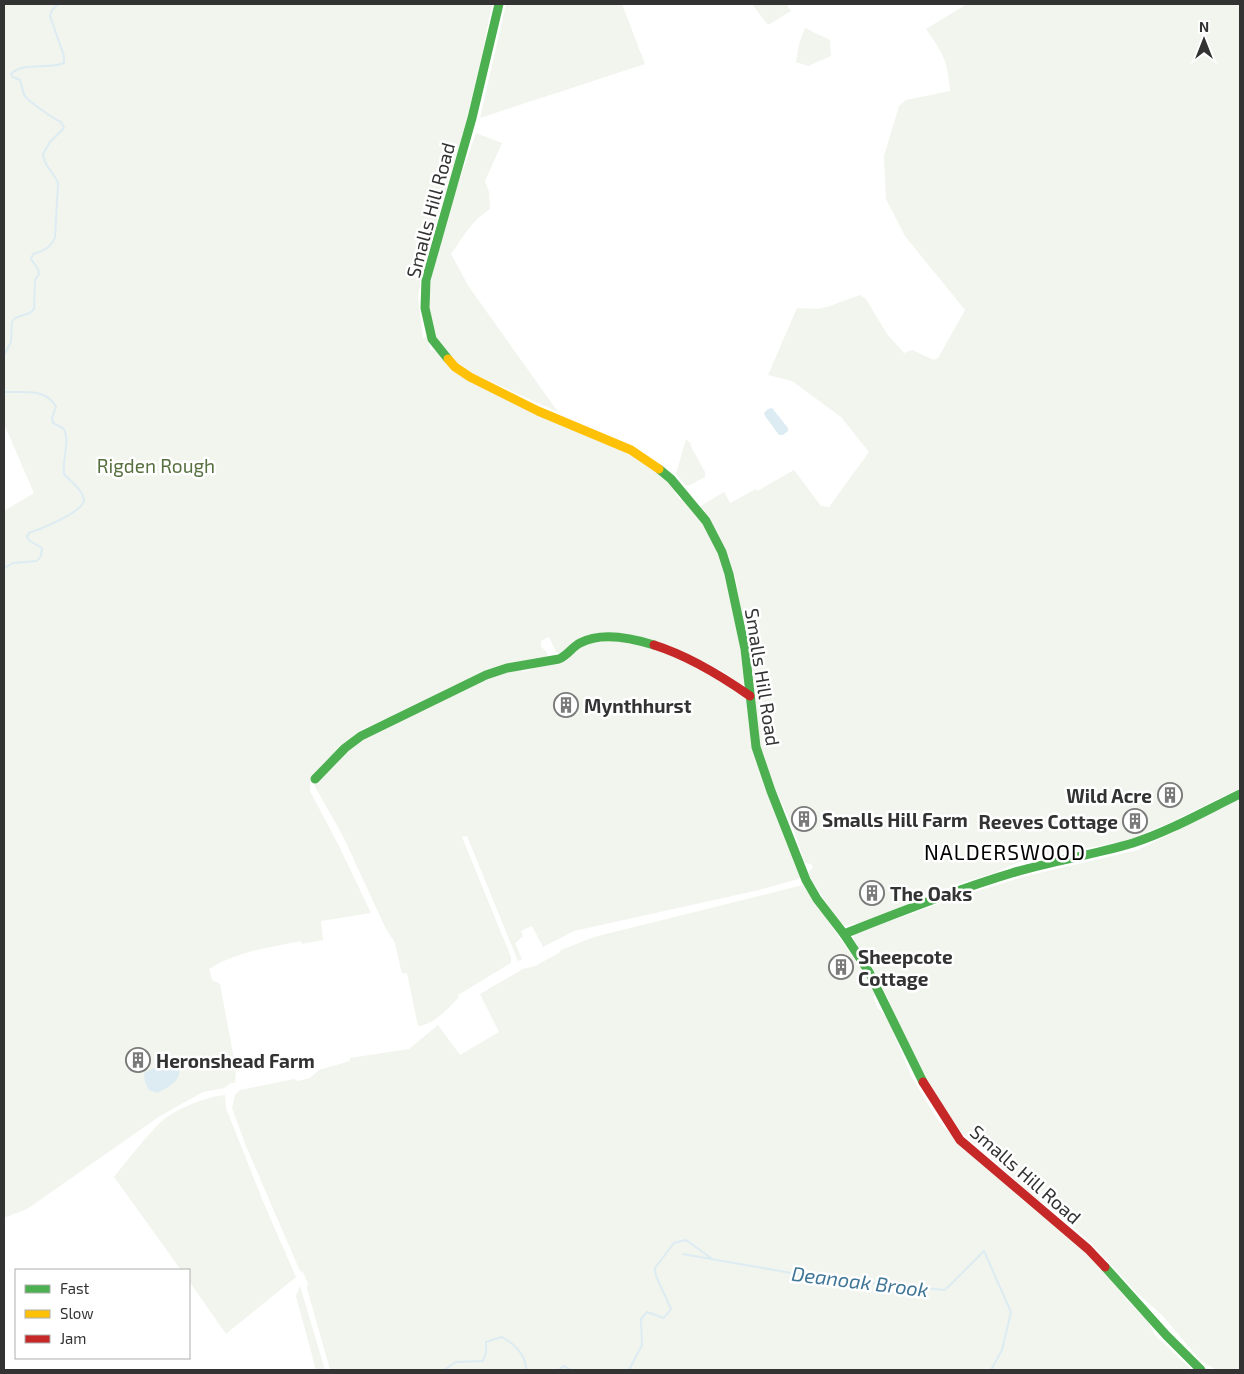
<svg xmlns="http://www.w3.org/2000/svg" width="1244" height="1374" font-family="'Exo 2',sans-serif">
<style>
.green{fill:#f1f5ed}
.water{fill:#ddebf3}
.lines{fill:none;stroke-linecap:round;stroke-linejoin:round}
.stream{stroke:#ddebf3;stroke-width:2}
.fast{stroke:#4caf50;stroke-width:9}
.slow{stroke:#ffc107;stroke-width:9}
.jam{stroke:#c62828;stroke-width:9}
.labels{text-anchor:middle;dominant-baseline:central;stroke-width:5;stroke-linejoin:round;paint-order:stroke}
.street-label{font-size:19px;fill:#333;stroke:#fff}
.park-label{font-size:19px;fill:#56703f;stroke:#fff}
.poi-label{font-size:19px;font-weight:bold;fill:#333;stroke:#fff;text-anchor:start}
.water-label{font-size:20px;font-style:italic;fill:#3f7597;stroke:#fff}
.quarter-label{font-size:21px;letter-spacing:1px;fill:#000;stroke:#fff}
</style>
<rect width="100%" height="100%" fill="#fff"/>
<!-- green -->
<g class="green">
<path d="M4,4h488l-9,46 -18,76 -43,144 -4,28 5,40 5,-2 2,14h5l13,13 55,35 123,54c17,10 40,21 50,38l-1,3 5,6 5,1 20,23 16,34 16,70 9,57 -5,2 -14,-12 -22,-12 -103,-28 -40,21 -6,-3 -7,-15 -8,4v6l5,4 2,7 -29,5 -159,67 -13,15 -31,30 -6,3v13l28,53 33,69 -50,8 2,19 -21,4 -1,-3c-33,7 -63,10 -92,28l3,11 8,4 16,86 -1,13h-4l-7,5 -21,4 -43,24 -133,93 -23,9v-707l30,-18 -30,-69z"/>
<polygon points="506,4 622,4 645,64 480,118"/>
<polygon points="752,4 786,4 791,11 768,25"/>
<path d="M967,4h273v784l-71,35 -44,18 -59,11 -15,1 -22,5 -35,15 -36,11 -33,14 -66,25 -15,3 -5,-5 -27,-40 -4,-9 5,-4 -2,-4 -6,-1 -12,-35 -23,-51 -9,-22 -3,-20 -8,-71 -14,-84 -7,-23 -15,-29 -15,-21 25,-15 6,11 26,-14 1,2 37,-21 27,36 8,1 40,-55 -28,-35 -49,-36 -24,-6 29,-67 20,1 10,-2 33,-12 6,4 21,35 17,19 8,-3 22,10 4,-2 27,-48 -60,-74 -19,-37 -2,-43 15,-50 7,-6 44,-9c-2,-30 -7,-38 -24,-62z"/>
<polygon points="805,28 830,40 831,56 808,66 796,62 799,44"/>
<path d="M476,133l26,10 -17,38 4,11 1,17c-18,11 -27,28 -39,45l18,33 89,125 -82,-37 -14,-8 -12,-10 -17,-23 -3,-10 -1,-26 4,-32 18,-62z"/>
<polygon points="686,439 691,444 690,445 705,472 705,477 690,485 686,486 676,474"/>
<path d="M599,640l22,2 30,5 54,22 42,29 5,38 49,141 -3,2 -39,11 -185,41 -31,16 -11,-21 -11,5 2,5 -8,7 7,16 -4,2 -51,-125 -5,1 49,120v6l-53,32 1,2c-10,11 -26,28 -41,29l-11,-53 -5,1 -7,-31 -10,-16 -42,-91 -29,-51 42,-43 66,-34 13,-4v-2l67,-30 19,-3 2,3 30,-10 5,3c10,-5 8,-6 14,-13 7,-7 17,-10 27,-12z"/>
<polygon points="1240,799 1240,1370 1216,1370 1200,1360 1162,1315 1136,1292 1092,1244 1063,1218 1032,1195 990,1157 989,1149 975,1144 962,1133 926,1083 884,990 871,965 854,940 854,935 856,933 967,894 1026,876 1138,850"/>
<polygon points="803,885 866,976 876,995 873,996 877,1007 888,1019 911,1076 939,1122 973,1157 1070,1238 1105,1272 1130,1304 1148,1321 1154,1334 1192,1370 330,1370 307,1288 308,1284 303,1272 300,1271 246,1146 232,1108 235,1095 240,1090 294,1079 298,1081 310,1078 319,1070 350,1061 350,1058 409,1049 438,1025 460,1055 499,1032 480,994 523,969 535,966 559,953 561,950 594,937"/>
<path d="M225,1095l1,13 38,96 32,73 -70,57 -37,-53v-11h-8l-67,-93c14,-17 32,-41 48,-56 15,-13 44,-24 63,-26z"/>
<polygon points="300,1286 325,1370 316,1370 296,1296"/>
</g>
<!-- water -->
<g class="water">
<polygon points="772,408 788,428 788,431 783,435 779,435 765,416 764,413 768,409"/>
<path d="M165,1063l13,2c6,14 -9,22 -21,28l-8,-3 -4,-8 -1,-9z"/>
</g>
<g class="lines">
<!-- stream -->
<g class="stream">
<path d="M4,355l7,-13 1,-20 3,-4 15,-5 4,-4 1,-29 4,-6 -1,-5 -7,-10 2,-5c10,-3 18,-6 22,-17l3,-54c-4,-11 -14,-16 -15,-29l7,-12 14,-14 -3,-6c-7,-3 -33,-21 -36,-26 -3,-5 -3,-11 -5,-16l-7,-3 -2,-3c13,-13 37,-4 53,-11v-7l-14,-40 2,-6 6,-6"/>
<path d="M4,392c18,1 42,-5 52,15l-4,11 1,5 10,5c8,11 -1,32 1,46 6,7 18,15 20,25 1,13 -44,30 -55,34l-2,4 3,4 12,7 -1,8 -4,5 -24,2 -9,5"/>
<polyline points="683,1254 814,1277 945,1290 984,1251 1011,1312 1002,1350 991,1370"/>
<path d="M444,1370l12,-8 27,-1 3,-9v-10l16,-5c12,7 24,18 24,33"/>
<polyline points="559,1370 563,1366 571,1370"/>
<polyline points="629,1370 642,1345 641,1319 647,1312 664,1318 671,1309 656,1276 655,1268 674,1243 686,1240 711,1258"/>
</g>
<!-- fast -->
<g class="fast">
<polyline points="448,359 432,339 425,308 426,280 472,118 499,4"/>
<polyline points="659,469 671,479 706,521 722,552 729,574 745,649 756,747 771,791 806,880 817,899 844,934 869,972 923,1082"/>
<path d="M315,779l30,-31 16,-12 125,-61 21,-7 52,-9c9,-4 13,-12 21,-16 22,-12 52,-5 74,2"/>
<path d="M844,934c55,-22 111,-44 168,-61 39,-12 81,-18 121,-30 37,-12 72,-32 107,-49"/>
<polyline points="1105,1267 1166,1335 1201,1370"/>
</g>
<!-- slow -->
<polyline class="slow" points="448,359 455,367 470,377 538,411 631,450 659,469"/>
<!-- jam -->
<g class="jam">
<path d="M654,645c35,11 66,30 96,51"/>
<polyline points="923,1082 960,1140 1088,1249 1105,1267"/>
</g>
</g>
<!-- icons -->
<defs>
<symbol id="building-ring" viewBox="-11 -11 22 22"><circle r="9.5" fill="#fff" stroke="#7a7a7a" stroke-width="1.5"/><path d="M-4-6H4V6H1V3H-1V6H-4ZM-2.5-4.3h1.7v1.8h-1.7ZM.8-4.3h1.7v1.8H.8ZM-2.5-1h1.7V.8h-1.7ZM.8-1h1.7V.8H.8Z" fill="#7a7a7a"/></symbol>
</defs>
<g fill-rule="evenodd">
<use href="#building-ring" x="552" y="691" width="28" height="28"/>
<use href="#building-ring" x="1156" y="781" width="28" height="28"/>
<use href="#building-ring" x="790" y="805" width="28" height="28"/>
<use href="#building-ring" x="1121" y="807" width="28" height="28"/>
<use href="#building-ring" x="858" y="879" width="28" height="28"/>
<use href="#building-ring" x="827" y="953" width="28" height="28"/>
<use href="#building-ring" x="124" y="1046" width="28" height="28"/>
</g>
<g class="labels">
<!-- street labels -->
<g class="street-label">
<text transform="translate(430 210) rotate(-75)">Smalls Hill Road</text>
<text transform="translate(763 677) rotate(81)">Smalls Hill Road</text>
<text transform="translate(1026 1174) rotate(41)">Smalls Hill Road</text>
</g>
<!-- park labels -->
<g class="park-label">
<text x="156" y="465">Rigden Rough</text>
</g>
<!-- poi labels -->
<g class="poi-label">
<text x="584" y="705">Mynthhurst</text>
<text x="1152" y="795" text-anchor="end">Wild Acre</text>
<text x="822" y="819">Smalls Hill Farm</text>
<text x="1118" y="821" text-anchor="end">Reeves Cottage</text>
<text x="890" y="893">The Oaks</text>
<text x="858" y="956">Sheepcote<tspan x="858" dy="22">Cottage</tspan></text>
<text x="156" y="1060">Heronshead Farm</text>
</g>
<!-- water labels -->
<g class="water-label">
<text transform="translate(860 1281) rotate(7)">Deanoak Brook</text>
</g>
<!-- quarter labels -->
<g class="quarter-label">
<text x="1005" y="851">NALDERSWOOD</text>
</g>
</g>
<!-- border -->
<rect width="1244" height="1374" fill="none" stroke="#333333" stroke-width="10"/>
<!-- legend -->
<rect x="15" y="1269" width="175" height="90" fill="#ffffff" stroke="#adadad"/>
<rect x="25" y="1285" width="25" height="8" fill="#4caf50" stroke="#adadad"/>
<text x="60" y="1294" font-size="15" fill="#333333">Fast</text>
<rect x="25" y="1310" width="25" height="8" fill="#ffc107" stroke="#adadad"/>
<text x="60" y="1319" font-size="15" fill="#333333">Slow</text>
<rect x="25" y="1335" width="25" height="8" fill="#c62828" stroke="#adadad"/>
<text x="60" y="1344" font-size="15" fill="#333333">Jam</text>
<!-- north arrow -->
<g transform="translate(1204 40)" stroke="#ffffff" stroke-width="4" paint-order="stroke">
<path d="M0-4L9 19L0 12L-9 19Z" fill="#333333"/>
<text y="-8" font-size="14" font-weight="bold" text-anchor="middle" fill="#333333">N</text>
</g>
</svg>
